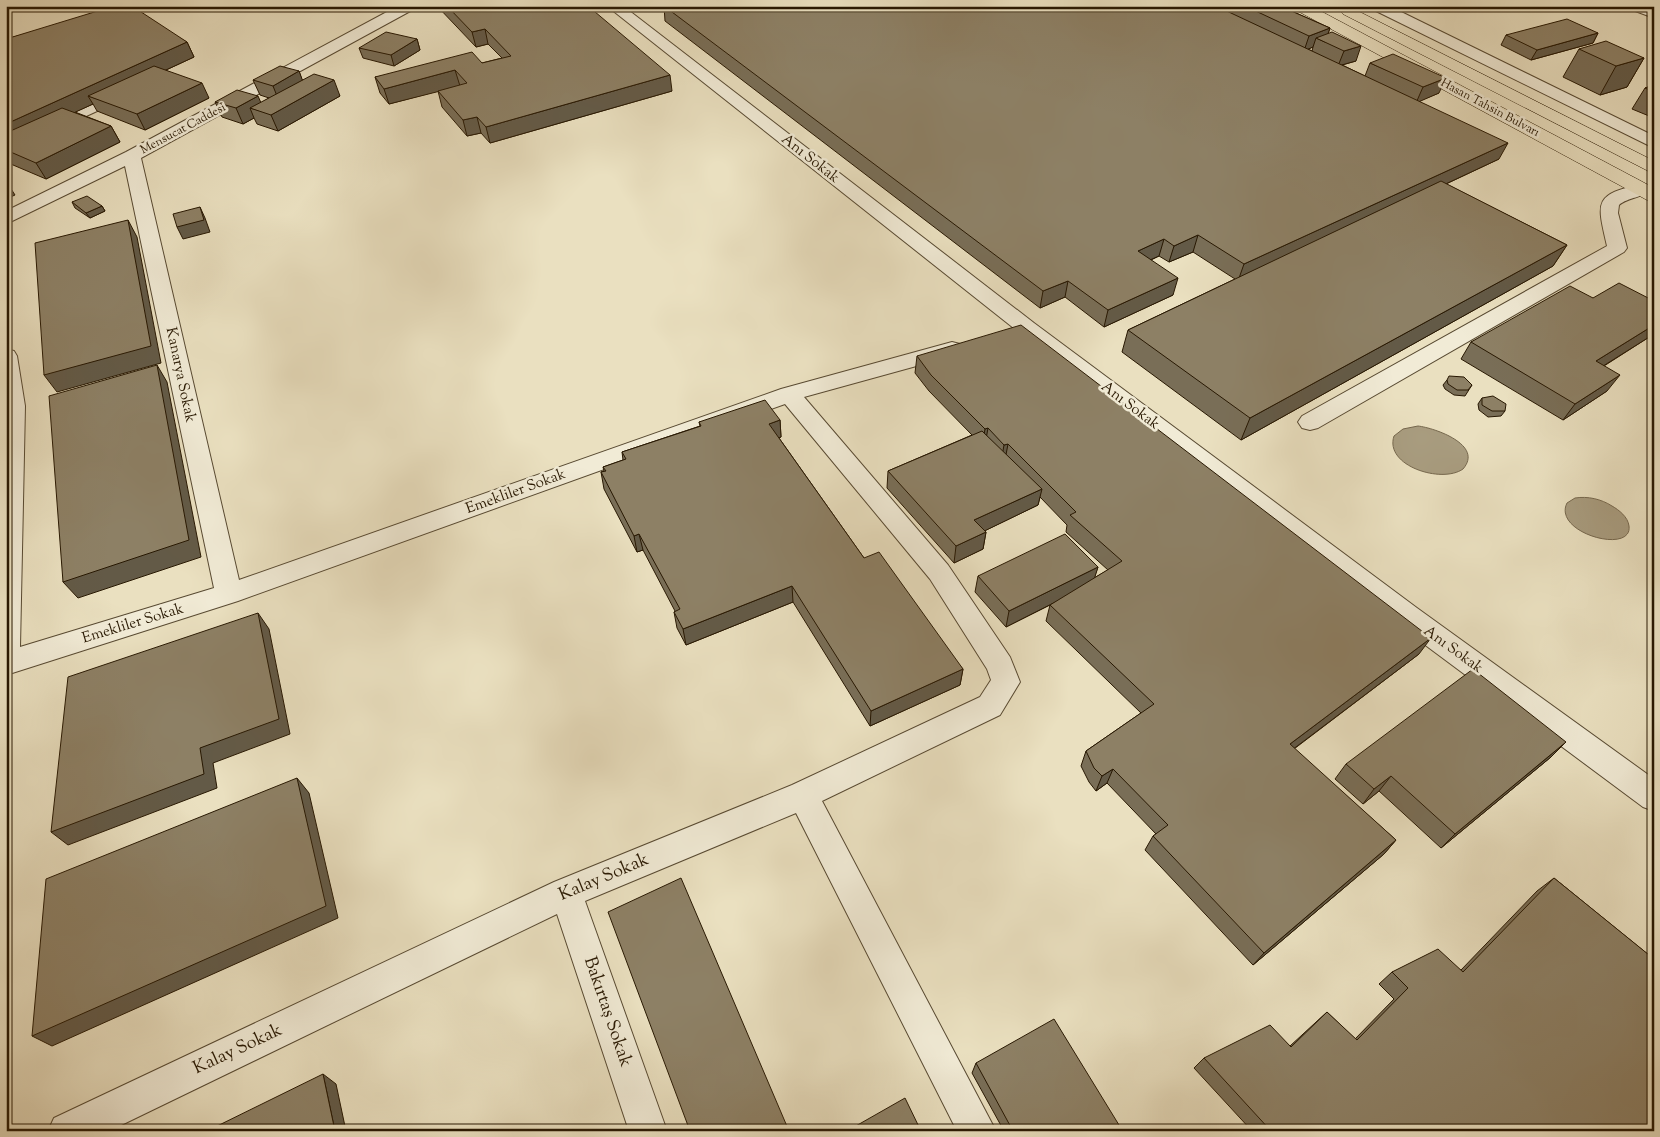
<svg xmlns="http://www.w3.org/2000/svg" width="1660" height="1137" font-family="'Sorts Mill Goudy',serif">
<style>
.water{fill:#a89c7f;stroke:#75674d}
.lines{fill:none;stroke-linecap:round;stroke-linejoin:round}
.street-casing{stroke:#584a32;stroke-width:2}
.primary-casing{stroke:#281802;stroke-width:1}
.street{fill:#f1ebd6;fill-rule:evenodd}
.primary{fill:#eae0c0;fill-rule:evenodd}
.wall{fill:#796e57;stroke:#281802;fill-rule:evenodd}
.shaded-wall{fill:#635a47;stroke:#281802}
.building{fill:#8d8065;stroke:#281802}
.labels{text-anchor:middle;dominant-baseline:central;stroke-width:5;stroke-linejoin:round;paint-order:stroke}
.far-street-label{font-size:12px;fill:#281802;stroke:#f1ebd6}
.street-label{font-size:15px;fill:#281802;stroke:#f1ebd6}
.near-street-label{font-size:18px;fill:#281802;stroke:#f1ebd6}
</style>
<rect width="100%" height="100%" fill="#eae0c0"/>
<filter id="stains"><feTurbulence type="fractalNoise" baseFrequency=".004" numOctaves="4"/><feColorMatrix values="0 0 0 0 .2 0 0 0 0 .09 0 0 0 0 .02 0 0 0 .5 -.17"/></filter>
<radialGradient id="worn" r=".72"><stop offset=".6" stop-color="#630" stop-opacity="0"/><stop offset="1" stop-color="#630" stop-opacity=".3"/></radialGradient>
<!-- water -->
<g class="water">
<path d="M1418,426c17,2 66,19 45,43 -21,15 -79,-3 -69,-33l9,-7z"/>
<path d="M1575,498c13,-2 26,1 37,8 7,4 16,11 17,20 4,29 -77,7 -62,-23z"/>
</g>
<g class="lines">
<defs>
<g id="street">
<polygon points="398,6 416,6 414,9 141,158 239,580 781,389 952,342 960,344 963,349 960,354 804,397 948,565 1010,657 1020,682 1000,715 822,801 996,1131 957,1131 796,813 585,901 667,1131 629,1131 557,914 109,1131 48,1131 54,1118 554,882 792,785 980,697 991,680 987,669 930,579 785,404 238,601 6,675 6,349 14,351 17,356 25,406 20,647 214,588 125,166 6,224 6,211 126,152"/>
<polygon points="607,6 623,6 1034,323 1417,608 1654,779 1654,811 1643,807 1397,624 1020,333"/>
<polygon points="1370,6 1389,6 1654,136 1654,148 1372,9"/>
<polygon points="1628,6 1648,6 1654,9 1654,18 1630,9"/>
<polygon points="128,86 134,88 136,91 134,94 6,153 6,141"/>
<path d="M1641,184l6,1 3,4c-6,9 -22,8 -31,16l-1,8 9,35 -3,4 -306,176 -8,2 -8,-2 -4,-6 4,-6 305,-170c-10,-44 -14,-51 34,-62z"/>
</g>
<g id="primary">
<polygon points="1292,6 1311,6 1654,188 1654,202 1647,200 1294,9"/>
<polygon points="1348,6 1654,161 1654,174 1343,14 1340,11 1343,8"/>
</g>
</defs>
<!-- street casing -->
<use href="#street" class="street-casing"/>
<!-- primary casing -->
<use href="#primary" class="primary-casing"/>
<!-- street -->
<use href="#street" class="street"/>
<!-- primary -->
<use href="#primary" class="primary"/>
</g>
<!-- wall -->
<g class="wall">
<polygon points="437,6 588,6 672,91 490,143 481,133 467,136 442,107 438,91 389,104 380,93 375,77 482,63 502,58 488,44 476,47"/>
<path d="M664,6h616l50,22 -2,6 28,27 -14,4 23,11 5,-13 69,30 -20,8 80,58 -53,25 121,61 -14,21 -312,174 -119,-88 6,-22 107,-51 -42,-27 -24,10 -10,-6 -8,4 22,35 -69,32 -39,-30 -25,11 -375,-287zM1313,47l-1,4 -4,-2z"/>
<polygon points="1572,6 1597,6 1581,11"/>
<polygon points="119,9 187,42 194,57 166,70 209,98 145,130 97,111 93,104 75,112 111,126 120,142 46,179 6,162 6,39"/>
<polygon points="1598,33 1593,43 1531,60 1501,45 1506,35"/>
<polygon points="417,39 420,50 394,66 363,58 359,48"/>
<polygon points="1579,49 1644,58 1627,87 1600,95 1563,77"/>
<polygon points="299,71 302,80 340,96 278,131 257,124 254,118 243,124 222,117 215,102 261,103 269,98 260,95 253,80"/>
<polygon points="1654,85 1654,118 1632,109 1645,88"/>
<polygon points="72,202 102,206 105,211 90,218 75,208"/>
<polygon points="1593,298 1654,334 1604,366 1607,391 1563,420 1461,359 1471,342"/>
<polygon points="917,356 1419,654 1294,749 1396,840 1384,854 1253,965 1145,850 1153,836 1156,834 1107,783 1096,791 1089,782 1081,766 1086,751 1141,713 1046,621 1050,605 1006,627 975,592 978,576 1098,567 1094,578 1108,570 1066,532 1067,525 1040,497 1038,505 984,531 986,532 983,549 954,563 887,488 888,471 972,435 929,391 915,373"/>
<polygon points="1447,380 1472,385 1465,396 1454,395 1445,389 1443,385"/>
<polygon points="1482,398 1505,411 1501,416 1488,417 1479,410 1478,404"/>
<polygon points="780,420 781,437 779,438 864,558 963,669 960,685 870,726 793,602 686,645 677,628 674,612 675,611 643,550 637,552 604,489 601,472 604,471 603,467 623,460 622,452 700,426 699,422"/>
<polygon points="1551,757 1441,848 1379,791 1363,804 1335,779 1346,764"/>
<polygon points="1554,878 1650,956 1654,954 1654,1131 1252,1131 1194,1068 1204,1058 1290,1046 1315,1023 1327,1012 1355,1039 1394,999 1379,984 1392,972 1461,970 1537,891"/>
<polygon points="976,1063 1119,1125 1113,1131 1004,1131 972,1073"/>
</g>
<!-- shaded-wall -->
<g class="shaded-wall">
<polygon points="1584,6 1597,6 1581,11"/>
<polygon points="1330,28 1325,42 1316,38 1313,47 1304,51 1309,36"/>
<polygon points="485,29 488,44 476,47 472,32"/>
<polygon points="1598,33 1593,43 1531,60 1537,50"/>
<polygon points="417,39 420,50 394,66 391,55"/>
<polygon points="187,42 194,57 101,100 88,96 93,104 6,144 6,124"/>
<polygon points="1361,46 1356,61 1338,66 1344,51"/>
<polygon points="1644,58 1627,87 1600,95 1616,66"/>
<polygon points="455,70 460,86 389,104 384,89"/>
<polygon points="299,71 305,87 279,101 273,86"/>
<polygon points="670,75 672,91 490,143 486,127"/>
<polygon points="1446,78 1439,93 1416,103 1423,87"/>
<polygon points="334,80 340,96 278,131 271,115"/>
<polygon points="202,83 209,98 145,130 137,114"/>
<polygon points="258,96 265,112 250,108 254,118 243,124 236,108"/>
<polygon points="477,117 481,133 467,136 463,120"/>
<polygon points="111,126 120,142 46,179 36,163"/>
<polygon points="1508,143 1499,159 1238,281 1244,264"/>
<polygon points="6,181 15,195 6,199"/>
<polygon points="102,206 105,211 90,218 86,213"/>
<polygon points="200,207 205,218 210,232 183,239 177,227"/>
<polygon points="128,220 137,237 161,363 57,392 44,375"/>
<polygon points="1198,235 1193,252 1169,262 1174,246"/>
<polygon points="1164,239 1159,256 1134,267 1138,251"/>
<polygon points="1567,245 1553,266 1241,440 1250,418"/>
<polygon points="1178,278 1173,295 1104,327 1108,310"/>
<polygon points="1068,281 1065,297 1040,308 1043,291"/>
<polygon points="1654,325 1654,334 1584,378 1596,361"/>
<polygon points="157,365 167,382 201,557 78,598 63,582"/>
<polygon points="1620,375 1607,391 1563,420 1575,404"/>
<polygon points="780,420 781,437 770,441 769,424"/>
<polygon points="988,428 985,445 982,446 985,429"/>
<polygon points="1008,444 1005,460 1001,462 1004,445"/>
<polygon points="1042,489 1038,505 972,537 974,520"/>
<polygon points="986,532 983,549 954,563 956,546"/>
<polygon points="639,534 643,550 637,552 634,536"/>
<polygon points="1098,567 1093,583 1006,627 1009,611"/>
<polygon points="792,586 793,602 686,645 683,629"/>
<polygon points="258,613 269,629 290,734 213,763 217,788 68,845 51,832 200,748"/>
<polygon points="1431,638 1419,654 1280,759 1290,744"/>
<polygon points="963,669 960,685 870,726 871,711"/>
<polygon points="1566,742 1551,757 1441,848 1455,834"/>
<polygon points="1113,769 1107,783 1096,791 1102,776"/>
<polygon points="1391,776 1379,791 1363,804 1374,789"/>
<polygon points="297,778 309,793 338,918 52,1046 32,1036"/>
<polygon points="1396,840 1384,854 1253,965 1264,953"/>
<polygon points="323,1074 336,1084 346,1131 335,1131"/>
<polygon points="1119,1125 1113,1131 1109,1131"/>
</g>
<!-- building -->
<g class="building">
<polygon points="114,6 119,9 129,6 132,6 187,42 6,124 6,39"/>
<polygon points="447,6 588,6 670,75 486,127 477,117 463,120 438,91 467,83 455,70 384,89 375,77 472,52 482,63 511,56 485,29 472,32"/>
<polygon points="664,6 1216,6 1508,143 1244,264 1198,235 1174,246 1164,239 1138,251 1178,278 1108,310 1068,281 1043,291"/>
<polygon points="1245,6 1280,6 1330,28 1309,36"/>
<polygon points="1567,19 1598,33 1537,50 1506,35"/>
<polygon points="386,32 417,39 391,55 359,48"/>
<polygon points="1332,32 1361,46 1344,51 1316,38"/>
<polygon points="1606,41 1644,58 1616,66 1579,49"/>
<polygon points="1393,54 1446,78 1423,87 1370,63"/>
<polygon points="154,66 202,83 137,114 88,96"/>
<polygon points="280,66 299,71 273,86 253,80"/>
<polygon points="314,74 334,80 271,115 250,108"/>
<polygon points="1654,85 1654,92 1645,88"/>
<polygon points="237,90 258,96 236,108 215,102"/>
<polygon points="62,108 111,126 36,163 6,150 6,133"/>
<polygon points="1441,181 1567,245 1250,418 1128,330"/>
<polygon points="87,196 102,206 86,213 72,202"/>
<polygon points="200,207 204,220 177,227 173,214"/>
<polygon points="128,220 151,346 44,375 35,243"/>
<polygon points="1619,283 1654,301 1654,325 1596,361 1620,375 1575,404 1471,342 1570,286 1593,298"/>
<polygon points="1021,325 1431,638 1290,744 1396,840 1264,953 1153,836 1168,825 1113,769 1102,776 1094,768 1086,751 1154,704 1050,605 1122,561 1070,515 1076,512 1008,444 1004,445 988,428 985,429 931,375 917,356"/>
<polygon points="157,365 189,540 63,582 49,396"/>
<polygon points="1449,376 1464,377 1472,385 1468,390 1457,390 1448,384 1447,380"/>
<polygon points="1493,396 1506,404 1505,411 1492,411 1482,405 1482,398"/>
<polygon points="765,400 780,420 769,424 864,558 879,552 963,669 871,711 792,586 683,629 674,612 680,609 639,534 634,536 601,472 606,471 603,467 626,459 622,452 701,426 699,422"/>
<polygon points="982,431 1042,489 974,520 986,532 956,546 888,471"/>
<polygon points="1065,534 1098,567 1009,611 978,576"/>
<polygon points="258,613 279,719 200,748 204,774 51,832 68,677"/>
<polygon points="1473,669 1566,742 1455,834 1391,776 1374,789 1346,764"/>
<polygon points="297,778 326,906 32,1036 46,879"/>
<polygon points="681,878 789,1131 690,1131 608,912"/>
<polygon points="1554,878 1654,959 1654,1131 1271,1131 1204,1058 1270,1025 1291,1047 1327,1012 1357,1040 1408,988 1392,972 1438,949 1463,972"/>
<polygon points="1054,1019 1119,1125 1109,1131 1013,1131 976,1063"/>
<polygon points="323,1074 335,1131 207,1131"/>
<polygon points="905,1098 921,1131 847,1131"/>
</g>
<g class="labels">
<!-- far-street labels -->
<g class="far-street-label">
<text transform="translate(1490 108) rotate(28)">Hasan Tahsin Bulvarı</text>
<text transform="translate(183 129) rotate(-28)">Mensucat Caddesi</text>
</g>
<!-- street labels -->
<g class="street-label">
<text transform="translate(810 159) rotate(38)">Anı Sokak</text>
<text transform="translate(180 375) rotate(78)">Kanarya Sokak</text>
<text transform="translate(1130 406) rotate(37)">Anı Sokak</text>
<text transform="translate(516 492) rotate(-20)">Emekliler Sokak</text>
<text transform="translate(133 624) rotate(-17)">Emekliler Sokak</text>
<text transform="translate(1453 650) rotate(36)">Anı Sokak</text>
</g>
<!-- near-street labels -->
<g class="near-street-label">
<text transform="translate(604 878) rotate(-23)">Kalay Sokak</text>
<text transform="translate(607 1012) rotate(71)">Bakırtaş Sokak</text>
<text transform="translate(238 1050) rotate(-25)">Kalay Sokak</text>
</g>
</g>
<!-- margin -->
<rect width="1660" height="1137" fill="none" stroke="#eae0c0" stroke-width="25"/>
<rect x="8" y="8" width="1645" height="1122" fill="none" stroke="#281802" stroke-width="2.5"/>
<rect x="12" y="12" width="1635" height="1112" fill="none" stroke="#281802"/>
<rect width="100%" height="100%" filter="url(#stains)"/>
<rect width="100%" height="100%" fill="url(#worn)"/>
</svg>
